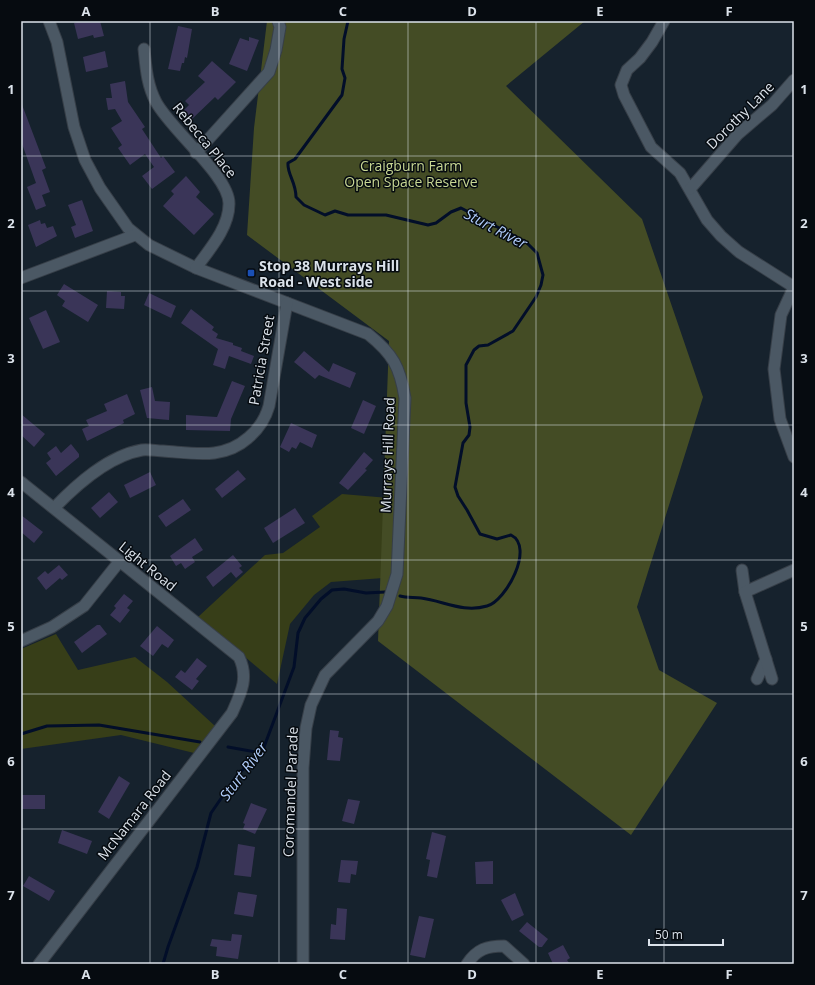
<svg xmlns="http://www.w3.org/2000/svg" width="815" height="985" font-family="'Open Sans',sans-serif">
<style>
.green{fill:#373e18}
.forest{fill:#444c25}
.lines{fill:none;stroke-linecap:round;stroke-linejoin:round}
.stream{stroke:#020e29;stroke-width:3}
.building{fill:#3a3558}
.minor-casing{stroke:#373f48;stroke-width:13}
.minor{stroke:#4b5864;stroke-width:11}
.grid{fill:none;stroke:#dbe2ea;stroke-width:1;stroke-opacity:0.55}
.transit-dot{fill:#1a4fb4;stroke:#060b10;stroke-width:1.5}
.labels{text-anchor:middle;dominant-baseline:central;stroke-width:3;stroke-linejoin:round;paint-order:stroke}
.street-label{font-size:14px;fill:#dbe2ea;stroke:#060b10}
.park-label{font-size:14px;fill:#c8d794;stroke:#060b10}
.poi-label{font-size:14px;font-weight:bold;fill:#dbe2ea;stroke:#060b10;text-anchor:start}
.water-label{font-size:15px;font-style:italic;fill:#afcbf9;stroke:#060b10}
.neatline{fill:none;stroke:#dbe2ea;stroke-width:1.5}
.grid-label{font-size:13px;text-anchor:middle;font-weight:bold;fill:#dbe2ea}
</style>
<rect width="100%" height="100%" fill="#16222d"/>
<!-- green -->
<g class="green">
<polygon points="342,494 389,498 383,578 331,582 314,595 290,624 277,684 198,617 265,555 283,553 320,527 312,516"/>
<polygon points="56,634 78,670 135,657 167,682 215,726 194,753 121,735 21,749 21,649"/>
</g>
<!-- forest -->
<polygon class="forest" points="267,21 585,21 506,86 642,219 703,397 637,607 659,670 717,703 631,835 378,641 389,341 247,235 254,128"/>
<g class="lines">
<!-- stream -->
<g class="stream">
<path d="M348,21l-4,18 -2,30 3,9 -3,17 -47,64 -7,4c-1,11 8,19 8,34l8,8 21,10 10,-4 13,4h38l42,10 8,-2 15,-11 10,-4 65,34 11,11 6,22 -2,10 -5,12 -23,34 -25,14 -9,1 -5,4 -8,15v38l4,24 -1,8 -6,8 -8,44 3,9 9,14 13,24 17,5 14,-4c24,12 -5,66 -24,71 -24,7 -43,-5 -66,-8 -7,-1 -14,0 -21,-2"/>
<polyline points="21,734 47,726 99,725 200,742"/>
<polyline points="228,747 261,753"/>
<polyline points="163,964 168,947 197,867 211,813 238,774 255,759 264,747 294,667 298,633 305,618 321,599 332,590 344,589 366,593 385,592"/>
</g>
</g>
<!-- building -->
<g class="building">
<polygon points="80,21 100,21 104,36 94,38 93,35 78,39 74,23"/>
<polygon points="178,26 192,29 187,58 185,57 184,63 182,63 180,71 168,69"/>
<polygon points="249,37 259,40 247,71 229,64 240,38 249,41"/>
<polygon points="105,51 108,67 86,72 83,57"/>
<polygon points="212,61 236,82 218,100 215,97 192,119 184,110 189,105 185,101 205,82 198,76"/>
<polygon points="125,81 128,102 145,127 142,129 161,158 163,156 175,172 152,189 142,176 154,167 145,154 130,165 118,148 122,145 111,128 122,121 115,109 108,110 106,98 112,98 110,84"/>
<polygon points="21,102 46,168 42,170 50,192 42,195 46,206 36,210 27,187 36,183 21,141"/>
<polygon points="186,176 200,192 196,197 214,214 194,235 163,206 174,194 171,191"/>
<polygon points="82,200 93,231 75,238 71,227 76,225 68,205"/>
<polygon points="40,220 41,224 45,223 47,228 53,226 57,236 36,247 28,225"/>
<polygon points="64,284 98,305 88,322 62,306 65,301 57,295"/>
<polygon points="107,291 121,292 121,296 125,296 124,309 106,308"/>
<polygon points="149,293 176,306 171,318 144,305"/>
<polygon points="191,309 214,327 212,330 218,334 216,338 233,343 233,345 242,348 241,351 254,356 251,364 229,356 225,369 213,365 218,349 181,323"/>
<polygon points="46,310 60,342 43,349 29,318"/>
<polygon points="304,351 329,372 333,363 356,373 350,388 319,375 315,379 294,362"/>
<polygon points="232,381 245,386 231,419 230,431 186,430 186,415 217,417"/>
<polygon points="152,387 155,401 170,402 169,420 147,418 140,390"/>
<polygon points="127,394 135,414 123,420 124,423 87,441 82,429 89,426 86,420 107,411 104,404"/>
<polygon points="363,400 376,406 364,434 351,428"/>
<polygon points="21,414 45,434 34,447 21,435"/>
<polygon points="291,423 317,435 312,448 300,442 296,449 292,447 289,452 280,447"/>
<polygon points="71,444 79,454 79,457 56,476 46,463 51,459 47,453 56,446 61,453"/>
<polygon points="364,452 373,460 365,469 367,470 348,490 339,483"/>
<polygon points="238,470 246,479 222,498 215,489"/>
<polygon points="150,472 156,485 130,498 124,485"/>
<polygon points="109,492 118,502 100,518 91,508"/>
<polygon points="183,499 191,510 166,527 158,516"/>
<polygon points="295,508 305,523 273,543 264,528"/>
<polygon points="21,515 43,532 34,543 21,532"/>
<polygon points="195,538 203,550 192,557 195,562 185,569 181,563 176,566 170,556"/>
<polygon points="233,555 242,566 239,568 243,572 236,578 231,572 213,587 206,577"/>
<polygon points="59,565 68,575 62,580 60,578 46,590 37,578 45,571 48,574"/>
<polygon points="124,594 133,601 127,608 130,610 120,623 110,615 116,608 114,606"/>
<polygon points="97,625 100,625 107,634 82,653 74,642"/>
<polygon points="157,626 174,640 168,648 162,644 153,656 140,646"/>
<polygon points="197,658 207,666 196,679 199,681 192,690 175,677 181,670 185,673"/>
<polygon points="330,730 339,731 338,737 343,738 340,761 327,760"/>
<polygon points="119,776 130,783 109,819 98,812"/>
<rect x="21" y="795" width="24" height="14"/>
<polygon points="348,799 360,801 354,824 342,821"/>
<polygon points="251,803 267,809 255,834 243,829 245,824 243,823"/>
<polygon points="62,830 92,841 87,854 58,843"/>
<polygon points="432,832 446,836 437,878 427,876 430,860 426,859"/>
<polygon points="238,844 255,847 251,877 234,875"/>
<polygon points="341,860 358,861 356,875 351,874 350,883 338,882"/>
<polygon points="493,861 493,884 476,884 475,862"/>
<polygon points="29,876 55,891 49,901 23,886"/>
<polygon points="238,892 257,895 253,917 234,914"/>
<polygon points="515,893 524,915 512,921 501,900"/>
<polygon points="337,908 347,909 345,940 330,939 331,924 336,925"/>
<polygon points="419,916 434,919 425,958 410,955"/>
<polygon points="527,922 548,939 542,947 539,947 519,931"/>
<polygon points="232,934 242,935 238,959 216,956 217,947 210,946 212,939 231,941"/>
<polygon points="563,945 570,958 567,960 570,964 553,964 548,953"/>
</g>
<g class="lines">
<defs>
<g id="minor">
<path d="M49,21l8,21 17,85 11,33 15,28 28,40 21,17 47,23 172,66c25,20 32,33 37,64l-8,176 -10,32 -9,15 -53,54 -14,30 -5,23 -3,40v196"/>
<polyline points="664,21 652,42 640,58 627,70 621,85 624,95 651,147 680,173 707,220 721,236 739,252 794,287"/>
<path d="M144,49c2,19 3,36 12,53 15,28 74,75 73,102 0,24 -20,46 -33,64"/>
<polyline points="196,153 269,72 276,50 280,27 278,21"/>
<polyline points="690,189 738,134 772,105 794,80"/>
<polyline points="21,278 135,235"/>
<polyline points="794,287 781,315 774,369 780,419 794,457"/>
<path d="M21,482l218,175c10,21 2,36 -7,56l-193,251"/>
<path d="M54,508c23,-24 54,-52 88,-58 6,-1 15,1 21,1 31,2 60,9 85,-13 11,-9 17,-18 21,-32l18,-103"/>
<polyline points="742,570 745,592"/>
<polyline points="21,641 52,627 84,606 119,562"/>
<polyline points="757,679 766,659"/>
<polyline points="772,679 745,592 794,570"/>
<path d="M467,964c10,-15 20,-18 37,-18l20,18"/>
</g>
</defs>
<!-- minor casing -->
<use href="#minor" class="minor-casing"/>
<!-- minor -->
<use href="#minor" class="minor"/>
</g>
<!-- grid -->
<path class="grid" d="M150,21v943M279,21v943M408,21v943M536,21v943M664,21v943M21,156h773M21,291h773M21,425h773M21,560h773M21,694h773M21,829h773"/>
<!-- markers -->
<rect class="transit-dot" x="247" y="269" width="8" height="8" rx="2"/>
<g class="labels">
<!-- street labels -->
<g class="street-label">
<text transform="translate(740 115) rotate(-45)">Dorothy Lane</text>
<text transform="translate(205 140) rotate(51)">Rebecca Place</text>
<text transform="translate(261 360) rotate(-80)">Patricia Street</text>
<text transform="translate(387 455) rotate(-88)">Murrays Hill Road</text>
<text transform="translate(148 566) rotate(39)">Light Road</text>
<text transform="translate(290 792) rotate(-88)">Coromandel Parade</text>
<text transform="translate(134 815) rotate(-52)">McNamara Road</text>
</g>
<!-- park labels -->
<g class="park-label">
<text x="411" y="165">Craigburn Farm<tspan x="411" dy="16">Open Space Reserve</tspan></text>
</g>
<!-- poi labels -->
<g class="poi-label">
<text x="259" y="265">Stop 38 Murrays Hill<tspan x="259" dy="16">Road - West side</tspan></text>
</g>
<!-- water labels -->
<g class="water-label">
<text transform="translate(496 228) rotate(28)">Sturt River</text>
<text transform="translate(243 771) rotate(-53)">Sturt River</text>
</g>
</g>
<!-- border -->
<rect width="815" height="985" fill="none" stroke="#060b10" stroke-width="44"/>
<!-- scale -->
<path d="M649 939v6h74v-6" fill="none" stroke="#dbe2ea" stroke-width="2"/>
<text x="655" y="939" font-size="12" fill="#dbe2ea" stroke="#060b10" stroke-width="3" paint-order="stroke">50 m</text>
<rect x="22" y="22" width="771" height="941" class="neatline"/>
<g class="grid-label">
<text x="86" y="16">A</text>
<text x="215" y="16">B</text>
<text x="343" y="16">C</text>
<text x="472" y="16">D</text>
<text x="600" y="16">E</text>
<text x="729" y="16">F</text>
<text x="11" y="94">1</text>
<text x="804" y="94">1</text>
<text x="11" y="228">2</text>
<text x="804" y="228">2</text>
<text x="11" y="363">3</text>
<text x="804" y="363">3</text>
<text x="11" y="497">4</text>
<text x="804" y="497">4</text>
<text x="11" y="631">5</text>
<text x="804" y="631">5</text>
<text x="11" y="766">6</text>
<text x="804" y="766">6</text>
<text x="11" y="900">7</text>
<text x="804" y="900">7</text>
<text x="86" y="979">A</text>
<text x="215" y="979">B</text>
<text x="343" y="979">C</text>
<text x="472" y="979">D</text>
<text x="600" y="979">E</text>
<text x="729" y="979">F</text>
</g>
</svg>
